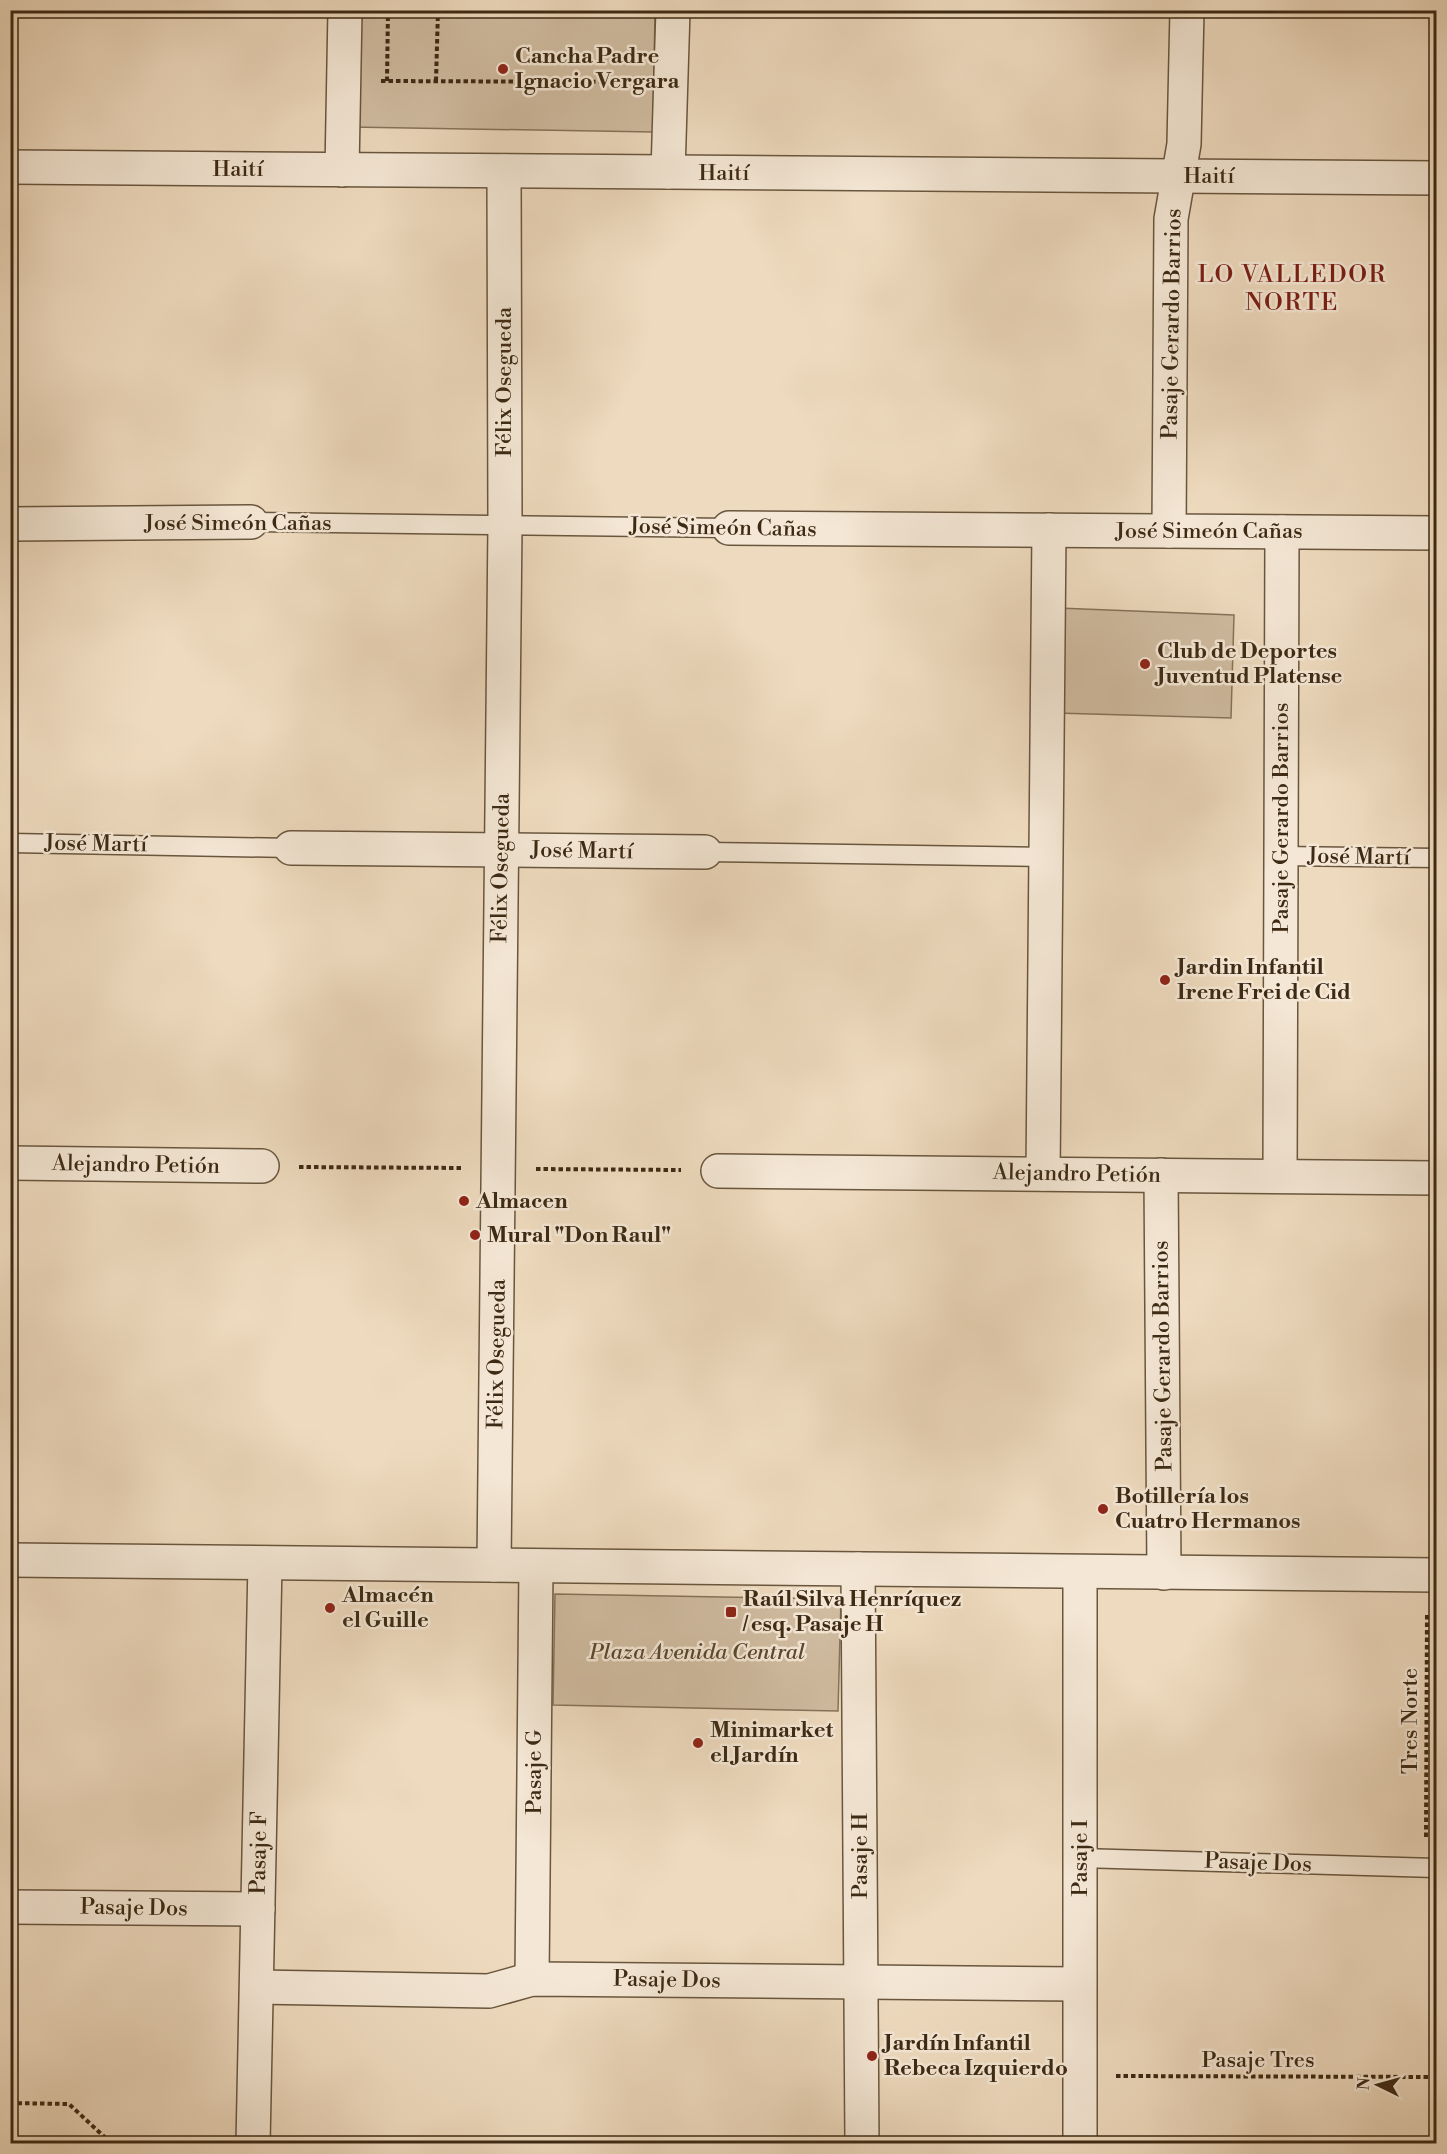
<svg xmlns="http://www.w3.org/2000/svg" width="1447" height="2154" font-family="'Libre Bodoni',serif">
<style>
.green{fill:#d0bca1;stroke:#86735a;stroke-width:1.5}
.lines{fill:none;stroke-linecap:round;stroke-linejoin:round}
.service-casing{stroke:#69563e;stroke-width:21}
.minor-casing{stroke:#69563e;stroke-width:36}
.tertiary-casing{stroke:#69563e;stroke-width:36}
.path{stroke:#3d2a14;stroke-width:4;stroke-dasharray:4.5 3;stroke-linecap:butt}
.service{stroke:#f4e7d5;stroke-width:18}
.minor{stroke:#f4e7d5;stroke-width:33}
.tertiary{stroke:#f4e7d5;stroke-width:33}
.poi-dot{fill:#8f2418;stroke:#f4e7d5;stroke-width:2}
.labels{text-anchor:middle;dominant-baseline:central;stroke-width:5;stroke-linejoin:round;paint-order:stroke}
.poi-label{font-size:22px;font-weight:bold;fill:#3d2a14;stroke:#f4e7d5;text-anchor:start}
.street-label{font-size:22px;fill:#3d2a14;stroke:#f4e7d5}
.park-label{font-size:22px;font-style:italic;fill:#5a4730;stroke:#f4e7d5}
.neighbourhood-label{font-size:24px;letter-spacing:1.5px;fill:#7a1f14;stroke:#f4e7d5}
</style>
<rect width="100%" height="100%" fill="#eedabe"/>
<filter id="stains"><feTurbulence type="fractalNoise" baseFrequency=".00333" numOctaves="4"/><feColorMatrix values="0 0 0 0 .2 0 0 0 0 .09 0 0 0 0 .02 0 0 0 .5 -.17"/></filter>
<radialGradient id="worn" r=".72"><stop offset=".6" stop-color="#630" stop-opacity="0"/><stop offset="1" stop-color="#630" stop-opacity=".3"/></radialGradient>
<!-- green -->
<g class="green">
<polygon points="354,11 655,11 653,132 351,127"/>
<polygon points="1058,608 1234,615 1231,718 1056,713"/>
<polygon points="555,1594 841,1599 838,1711 553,1705"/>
</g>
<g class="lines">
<defs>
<g id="service">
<polyline points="251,522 729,528"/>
<polyline points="10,843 291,848"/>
<polyline points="705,852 1045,857"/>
<polyline points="1281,856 1436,858"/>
<polyline points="1080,1858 1436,1868"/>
</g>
<g id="minor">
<polyline points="10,167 1436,178"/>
<polyline points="342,170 345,10"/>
<polyline points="668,172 673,10"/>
<polyline points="10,524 251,522"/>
<polyline points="729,528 1436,533"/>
<polyline points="1169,531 1171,219 1184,144 1187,10"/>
<polyline points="291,848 705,852"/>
<polyline points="10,1163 262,1166"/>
<polyline points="718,1171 1436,1178"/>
<polyline points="1043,1174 1049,530"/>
<polyline points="1161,1175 1164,1573"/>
<polyline points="1280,1176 1282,532"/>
<polyline points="494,1565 505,525 504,171"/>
<polyline points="858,1569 862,2144"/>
<polyline points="10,1907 258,1909"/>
<polyline points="532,1979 536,1566"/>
<polyline points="257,1987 489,1991 532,1979 1079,1984"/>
<polyline points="253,2144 265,1563"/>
<polyline points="1080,2144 1080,1572"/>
</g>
<polyline id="tertiary" points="10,1560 1436,1575"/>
</defs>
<!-- service casing -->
<use href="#service" class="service-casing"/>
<!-- minor casing -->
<use href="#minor" class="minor-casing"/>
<!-- tertiary casing -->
<use href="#tertiary" class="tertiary-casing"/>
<!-- path -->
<g class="path">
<polyline points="381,81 634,82"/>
<polyline points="387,81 388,10"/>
<polyline points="436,81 438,10"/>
<polyline points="299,1167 462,1168"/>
<polyline points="536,1169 681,1170"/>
<polyline points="1426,1837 1427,1614"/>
<polyline points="1116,2076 1436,2077"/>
<polyline points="10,2103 69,2104 112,2144"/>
</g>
<!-- service -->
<use href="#service" class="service"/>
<!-- minor -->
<use href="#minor" class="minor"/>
<!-- tertiary -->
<use href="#tertiary" class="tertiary"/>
</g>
<!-- markers -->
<g class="poi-dot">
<circle cx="503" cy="69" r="6"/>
<circle cx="1145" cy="664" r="6"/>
<circle cx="1165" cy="980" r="6"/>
<circle cx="464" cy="1201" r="6"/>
<circle cx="475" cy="1235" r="6"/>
<circle cx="1103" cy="1509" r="6"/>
<circle cx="330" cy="1608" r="6"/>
<rect x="725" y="1606" width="12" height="12" rx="3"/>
<circle cx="698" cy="1743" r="6"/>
<circle cx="872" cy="2056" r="6"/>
</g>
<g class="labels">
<!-- poi labels -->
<g class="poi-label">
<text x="515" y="56">Cancha Padre<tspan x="515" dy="25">Ignacio Vergara</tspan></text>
<text x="1157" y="651">Club de Deportes<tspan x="1157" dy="25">Juventud Platense</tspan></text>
<text x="1177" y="967">Jardin Infantil<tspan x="1177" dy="25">Irene Frei de Cid</tspan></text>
<text x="476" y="1201">Almacen</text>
<text x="487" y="1235">Mural "Don Raul"</text>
<text x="1115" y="1496">Botillería los<tspan x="1115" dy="25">Cuatro Hermanos</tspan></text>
<text x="342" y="1595">Almacén<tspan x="342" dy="25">el Guille</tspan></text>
<text x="743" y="1599">Raúl Silva Henríquez<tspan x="743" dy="25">/ esq. Pasaje H</tspan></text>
<text x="710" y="1730">Minimarket<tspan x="710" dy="25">el Jardín</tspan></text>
<text x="884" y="2043">Jardín Infantil<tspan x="884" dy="25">Rebeca Izquierdo</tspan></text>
</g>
<!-- street labels -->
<g class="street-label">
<text x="238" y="169">Haití</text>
<text x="724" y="173">Haití</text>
<text x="1209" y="176">Haití</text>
<text transform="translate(1172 324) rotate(-89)">Pasaje Gerardo Barrios</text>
<text transform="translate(504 382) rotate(-90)">Félix Osegueda</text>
<text x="238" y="523">José Simeón Cañas</text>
<text transform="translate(723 528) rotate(1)">José Simeón Cañas</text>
<text x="1209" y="531">José Simeón Cañas</text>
<text transform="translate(1281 818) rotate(-90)">Pasaje Gerardo Barrios</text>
<text transform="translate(96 844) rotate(1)">José Martí</text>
<text transform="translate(582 851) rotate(1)">José Martí</text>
<text transform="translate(1359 857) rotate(1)">José Martí</text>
<text transform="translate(501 868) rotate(-89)">Félix Osegueda</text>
<text transform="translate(136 1165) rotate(1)">Alejandro Petión</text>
<text transform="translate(1077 1174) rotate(1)">Alejandro Petión</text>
<text transform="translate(497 1354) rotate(-89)">Félix Osegueda</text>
<text transform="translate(1163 1356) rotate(-91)">Pasaje Gerardo Barrios</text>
<text transform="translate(1410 1721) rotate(-90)">Tres Norte</text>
<text transform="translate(534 1772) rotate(-90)">Pasaje G</text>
<text transform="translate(259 1853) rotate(-89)">Pasaje F</text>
<text transform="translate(860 1856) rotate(-90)">Pasaje H</text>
<text transform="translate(1080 1858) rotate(-90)">Pasaje I</text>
<text transform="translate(1258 1863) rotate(2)">Pasaje Dos</text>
<text transform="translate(134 1908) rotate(1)">Pasaje Dos</text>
<text transform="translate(667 1980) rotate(1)">Pasaje Dos</text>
<text x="1258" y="2060">Pasaje Tres</text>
</g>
<!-- park labels -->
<g class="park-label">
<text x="697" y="1652">Plaza Avenida Central</text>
</g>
<!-- neighbourhood labels -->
<g class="neighbourhood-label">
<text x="1292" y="275">LO VALLEDOR<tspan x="1292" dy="28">NORTE</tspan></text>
</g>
</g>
<!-- margin -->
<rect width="1447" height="2154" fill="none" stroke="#eedabe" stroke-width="36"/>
<rect x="12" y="12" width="1423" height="2130" fill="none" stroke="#3d2a14" stroke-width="3"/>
<rect x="18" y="18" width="1411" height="2118" fill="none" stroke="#3d2a14" stroke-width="1.5"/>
<!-- north arrow -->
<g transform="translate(1378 2085) rotate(275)" stroke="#f4e7d5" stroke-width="4.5" paint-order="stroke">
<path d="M0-4.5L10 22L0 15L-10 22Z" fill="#3d2a14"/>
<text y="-9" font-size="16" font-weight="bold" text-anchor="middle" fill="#3d2a14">N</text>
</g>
<rect width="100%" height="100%" filter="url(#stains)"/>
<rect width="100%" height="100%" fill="url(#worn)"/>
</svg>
